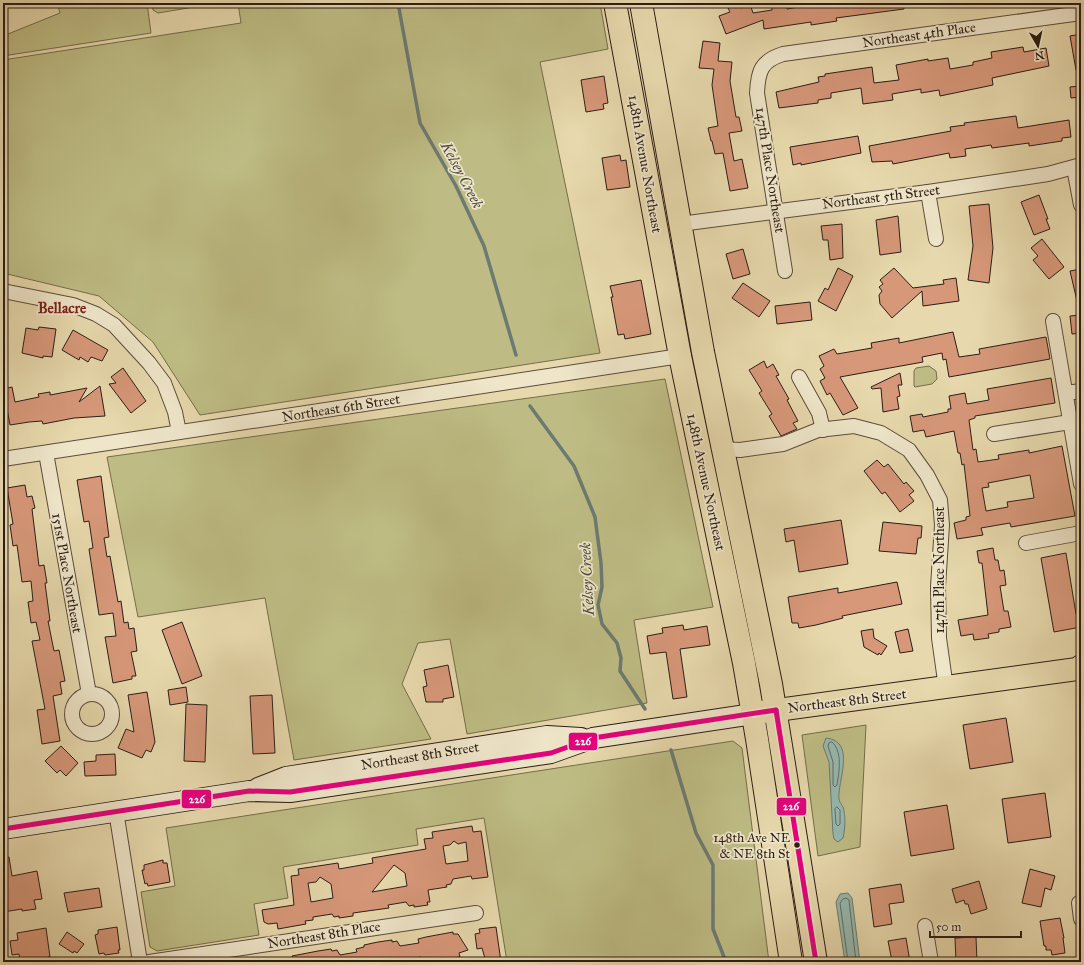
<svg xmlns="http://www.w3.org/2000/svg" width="1084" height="965" font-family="'IM FELL Great Primer',serif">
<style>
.green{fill:#bebc84;stroke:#756c4c}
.water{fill:#97b9b0;stroke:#6c7b72}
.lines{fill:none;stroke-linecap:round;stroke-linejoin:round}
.shore{stroke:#626b62;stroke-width:1}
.stream{stroke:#6c7b72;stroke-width:3.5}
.building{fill:#d7987a;stroke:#2c1d15;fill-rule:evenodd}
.minor-casing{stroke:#5b4c3b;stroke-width:16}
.secondary-casing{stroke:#2c1d15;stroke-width:22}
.primary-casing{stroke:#2c1d15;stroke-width:24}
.minor{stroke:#efe6ca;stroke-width:14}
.secondary{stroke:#efe6ca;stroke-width:20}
.primary{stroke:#e7d9ad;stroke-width:22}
.bus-1-casing{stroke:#efe6ca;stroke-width:8}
.bus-1{stroke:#e5007d;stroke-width:5}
.bus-dot{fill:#2c1d15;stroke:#efe6ca;stroke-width:1.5}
.labels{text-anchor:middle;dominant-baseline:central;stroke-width:3.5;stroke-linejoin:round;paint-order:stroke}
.bus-label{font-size:13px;fill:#2c1d15;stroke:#efe6ca;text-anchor:end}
.street-label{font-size:14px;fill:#2c1d15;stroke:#efe6ca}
.water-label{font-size:15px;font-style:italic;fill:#4c4c44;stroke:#efe6ca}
.neighbourhood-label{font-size:15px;font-weight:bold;fill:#7a1f14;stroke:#efe6ca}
.line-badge{stroke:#efe6ca;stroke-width:1.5}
.badge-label{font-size:11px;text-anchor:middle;font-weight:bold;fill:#fff}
</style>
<rect width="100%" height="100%" fill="#e7d9ad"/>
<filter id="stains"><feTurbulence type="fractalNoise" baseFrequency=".005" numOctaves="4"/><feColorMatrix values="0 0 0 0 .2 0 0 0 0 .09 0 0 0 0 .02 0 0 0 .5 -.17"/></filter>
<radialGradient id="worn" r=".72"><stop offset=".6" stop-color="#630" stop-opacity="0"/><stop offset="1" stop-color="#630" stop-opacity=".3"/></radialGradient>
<!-- green -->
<g class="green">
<polygon points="57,3 147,3 151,33 3,56 3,36 60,13"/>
<polygon points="152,3 218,3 158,13 153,10"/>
<polygon points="238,3 600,3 608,49 540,62 600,353 200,415 153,342 99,296 3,273 3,60 241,23"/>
<polygon points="929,366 936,371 937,379 932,384 915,387 914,386 914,371 916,368"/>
<polygon points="665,379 713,607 634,620 647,703 467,734 450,639 418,643 402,684 431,739 294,760 265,598 138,617 107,457"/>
<polygon points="866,725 860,847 818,856 802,735"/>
<polygon points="733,741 742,748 769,962 507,962 484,818 416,829 418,845 283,867 288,898 254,904 259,935 157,951 150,947 141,892 175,886 166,828"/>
</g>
<!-- water -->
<g class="water">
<path d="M826,738c31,3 11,44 13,61 0,3 3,6 4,8 3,9 2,23 0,31l-5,4 -4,-3 -1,-5 -4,-72 -6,-16z"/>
<polygon points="848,893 852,898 860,962 845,962 836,902 840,894"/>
</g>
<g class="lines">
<!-- shore -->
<g class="shore">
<path d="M832,742c11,10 7,30 5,43l-2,2 -2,-2v-23l-5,-16 1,-3z"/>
<polygon points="837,807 840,810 840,824 838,826 836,824 835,809"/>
<polyline points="848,962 840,903 843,899 846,898 849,900 856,962"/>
</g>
<!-- stream -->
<g class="stream">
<polyline points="398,3 420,123 456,186 484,246 516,355"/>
<polyline points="530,406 574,466 595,517 601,563 602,587 598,605 602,624 617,643 621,658 620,671 645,709"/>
<polyline points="671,750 696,833 713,865 713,929 726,962"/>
</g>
</g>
<!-- building -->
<g class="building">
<polygon points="786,3 787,9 822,3 903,3 904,9 836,18 837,21 811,25 811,22 764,29 763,20 726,34 719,16 730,12 728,8 740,4 741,8 750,4 753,13 772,10 772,6"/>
<polygon points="1081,34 1081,70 1076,70 1070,36"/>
<polygon points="703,41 720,43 718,61 732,62 730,81 736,117 739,117 742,131 729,133 734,161 742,159 748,188 730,191 723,153 715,154 712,141 711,141 708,128 718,126 712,85 714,69 699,68"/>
<polygon points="1023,47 1024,52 1046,48 1049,66 992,78 993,85 940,96 939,90 921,93 921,89 892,94 893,100 863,104 861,88 831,93 831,98 818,100 818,103 779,108 776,92 819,82 818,77 825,76 825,74 872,67 874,83 899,80 896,65 928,59 928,61 948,58 950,69 973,65 973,62 992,58 991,52"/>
<polygon points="604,76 608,103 603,104 604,109 586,112 581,80"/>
<polygon points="1081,86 1081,97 1071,98 1070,87"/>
<polygon points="1016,116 1018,128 1069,120 1071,137 1062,138 1062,141 1029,146 1029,143 992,148 991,145 965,149 966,156 950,158 949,153 893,164 892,161 872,162 869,146 951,131 950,127 965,125 964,123"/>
<polygon points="858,136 861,153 801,165 801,163 793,165 790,147"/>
<polygon points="620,155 621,161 626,160 630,187 607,190 602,158"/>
<polygon points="1039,195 1048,219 1046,219 1050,229 1034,235 1021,202"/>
<polygon points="989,204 993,248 989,283 968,280 973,246 969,206"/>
<polygon points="898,216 901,252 880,255 876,220"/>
<polygon points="842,224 843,258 830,260 828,240 823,240 821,226"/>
<polygon points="1042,239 1064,267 1049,279 1033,260 1038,256 1031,248"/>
<polygon points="743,249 750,274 733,279 726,254"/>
<polygon points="838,268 853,276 836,311 818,301 825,288 828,290"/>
<polygon points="894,268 913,288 944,284 943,280 956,278 959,301 923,306 922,291 892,318 880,304 879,295 882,291 879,287 883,284 880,280"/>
<polygon points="1081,269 1081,300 1077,301 1070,271"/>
<polygon points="641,280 651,334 625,339 624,334 618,335 611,297 613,297 610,286"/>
<polygon points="743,283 770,301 759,317 732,298"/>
<polygon points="810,302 812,320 777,324 775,306"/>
<polygon points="1081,315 1081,333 1072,334 1070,316"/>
<polygon points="39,327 56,329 52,357 43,356 43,358 22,353 26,328 38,330"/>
<polygon points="73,330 108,350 102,361 91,357 88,362 80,357 79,360 62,350"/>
<polygon points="953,332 959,357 980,354 979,349 1046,337 1050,359 949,377 946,359 943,360 942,353 922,357 923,362 840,377 858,408 843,415 830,393 827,395 820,381 825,378 820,369 824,366 819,356 834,349 837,354 872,348 871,343 899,338 899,343"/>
<polygon points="764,361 767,368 773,364 779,375 776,376 789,399 787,400 798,421 793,423 797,429 781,436 769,416 772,414 759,393 762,391 749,370"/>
<polygon points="123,368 146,401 131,413 109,384 116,383 111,377"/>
<polygon points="900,373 902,385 898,385 900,396 897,397 899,409 883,412 881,388 872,389 871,387"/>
<path d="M1051,378l4,25 -80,13v2l-6,2 4,30 3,-1 2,13 21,-3 -1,-4 31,-5v3l33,-7 13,70 -64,11 -1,-4 -29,5 2,7 -26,4 -3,-16 12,-3v-3l4,-1 -6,-52 -2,1 -2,-12h-2l-4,-22 -28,6 -2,-7 -11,2 -3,-16 12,-2 1,3 25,-5v-3h3l-2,-13 16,-3 2,11 22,-4 -2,-11zM1030,475l4,23 -27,4 1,5 -22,4 -4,-23 7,-1 -1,-4z"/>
<polygon points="100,386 105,416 74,418 43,424 42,421 29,422 10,425 6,404 3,404 3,389 12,387 15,402 39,397 38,394 50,392 50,395 87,388 79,402"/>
<polygon points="877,460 884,467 888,464 904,484 906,482 914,491 909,495 914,501 900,512 885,492 882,494 864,471"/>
<polygon points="101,476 109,537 104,538 107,557 110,556 118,602 121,601 124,623 128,622 129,629 134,628 137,651 131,652 136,676 132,676 132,679 113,683 105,637 116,636 113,613 99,615 89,549 93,548 89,521 84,522 77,480"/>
<polygon points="25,485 27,497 32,496 35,508 32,509 39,566 44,565 47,583 45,583 50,621 48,621 54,651 59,650 65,681 60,682 62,694 53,696 60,741 42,744 37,710 45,709 32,641 40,640 36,622 31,623 28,602 33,601 31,581 22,582 17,545 13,546 10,525 13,524 7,488"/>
<polygon points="841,520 848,564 799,572 794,540 786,542 784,529"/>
<polygon points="883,522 922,526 921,538 918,538 916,554 879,551"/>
<polygon points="993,548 995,560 998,560 1000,571 1004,570 1006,585 1000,586 1004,611 1008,611 1011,627 999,629 999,632 988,634 989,638 974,640 973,634 961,636 958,620 988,615 982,563 979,563 977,551"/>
<polygon points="1066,553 1076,614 1079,614 1081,627 1054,632 1041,558"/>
<polygon points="897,582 902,604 842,616 843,618 816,625 799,628 798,623 792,623 788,597 838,588 838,593"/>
<polygon points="182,622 202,676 182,684 162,630"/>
<polygon points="683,625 684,630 707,626 710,645 680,649 687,697 673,699 666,652 650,654 647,636 663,633 662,628"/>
<polygon points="873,629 874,638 887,646 881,655 879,653 878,655 864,647 861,631"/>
<polygon points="908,629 913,651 900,653 895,632"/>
<polygon points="448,665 454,697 443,699 443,702 426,702 423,687 427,686 424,670"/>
<polygon points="186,687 188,702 170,705 168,690"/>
<polygon points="147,692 155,742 151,752 146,750 142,758 118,748 126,729 134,732 128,695"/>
<polygon points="272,695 275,753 253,754 250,696"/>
<polygon points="186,704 207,705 205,762 184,761"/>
<polygon points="1006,718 1013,762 970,769 963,725"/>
<polygon points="61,746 78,763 66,776 60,770 57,773 45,761"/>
<polygon points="115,754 116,775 85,776 84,762 96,761 96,755"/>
<polygon points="1045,793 1051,837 1008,843 1002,799"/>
<polygon points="947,805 954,849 911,856 904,812"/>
<path d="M472,826l1,6 8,-1 7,46 -16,2 -1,-3 -18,3 -2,5 -5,1 1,2 -19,3 2,12h-3l1,3 -14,2v-2l-5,1 -3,-4 -18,3 1,3 -36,5v3l-14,2v-2l-5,1 -2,-3 -19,3v3l-8,1 1,3 -28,5 -1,-6 -9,1 -4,-2 -2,-12 32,-5 -3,-29 8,-1 -1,-6 40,-6 1,6 34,-6 -1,-5 54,-9 -2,-10 9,-1 -1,-6zM454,841l4,3 8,-2 2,19 -22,3 -3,-18 7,-1zM394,865l11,8 2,13 -35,6zM320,877l11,7 2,14 -22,4 -3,-19 8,-1z"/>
<polygon points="3,857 9,857 12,876 37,871 42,899 34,900 36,909 22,911 22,909 3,912"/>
<polygon points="163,860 163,863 167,863 170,882 148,886 147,883 145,884 142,870 144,870 144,865"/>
<polygon points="1030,869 1055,876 1051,890 1045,888 1041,907 1022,903"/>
<polygon points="979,881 987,909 971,914 968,904 965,904 964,900 956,903 952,889"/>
<polygon points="901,884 904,902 889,904 892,924 874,927 869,889"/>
<polygon points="99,888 102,907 68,912 64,893"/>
<polygon points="1060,918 1064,938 1063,938 1065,953 1052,955 1051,950 1046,950 1046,946 1044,946 1040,921"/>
<polygon points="117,927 120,950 118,950 119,953 105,955 104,953 99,954 95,935 98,934 98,930"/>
<polygon points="496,927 501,962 486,962 482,948 477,949 475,934 480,933 479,929"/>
<polygon points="46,928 50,957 48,957 49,962 20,962 19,954 12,955 10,941 18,940 17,933"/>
<polygon points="67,932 84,944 77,953 74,951 73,953 59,944"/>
<polygon points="453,932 453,934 458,934 468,950 459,953 460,957 422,962 421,957 399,962 292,962 292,956 318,951 331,949 332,951 337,950 340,955 357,952 356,949 364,947 364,945 378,942 392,940 392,942 397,941 400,946 419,943 418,939 426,937"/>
<polygon points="976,937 977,962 956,962 955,938"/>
<polygon points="906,938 910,962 892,961 888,941"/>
</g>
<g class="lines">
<defs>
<g id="minor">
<polyline points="1074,168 1081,205"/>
<polyline points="928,192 936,239"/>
<polyline points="680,224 928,192 1048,174 1081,165"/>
<path d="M785,271l-28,-178c1,-22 4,-32 26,-39l298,-41"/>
<polyline points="3,291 73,305 96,314 114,325 149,363 164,383 175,412 179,432"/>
<polyline points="1053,321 1081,484"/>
<polyline points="799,377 819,413 823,430"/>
<polyline points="1066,393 1081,391"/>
<polyline points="994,434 1070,422"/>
<polyline points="722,449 740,450 783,444 818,430 854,426 881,433 909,450 927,475 940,500 942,525 938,587 939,638 946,688"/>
<polyline points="46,453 89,694"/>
<polyline points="3,459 680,356"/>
<polyline points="1026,543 1081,533"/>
<circle cx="92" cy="714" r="20"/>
<polyline points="116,811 140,962"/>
<polyline points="1079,903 1081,919"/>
<polyline points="925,926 931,962"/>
<polyline points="149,962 476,913"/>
</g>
<g id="secondary">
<polyline points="258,788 286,777 547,736 581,738"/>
<polyline points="3,829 249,791 290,792 551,753 593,738 753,714"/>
</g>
<g id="primary">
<polyline points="615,3 680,356 744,663 757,739 791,962"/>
<polyline points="641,3 703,352 771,684 816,962"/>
<polyline points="762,712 1077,669 1081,666"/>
</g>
</defs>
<!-- minor casing -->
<use href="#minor" class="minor-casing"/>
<!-- secondary casing -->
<use href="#secondary" class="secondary-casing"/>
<!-- primary casing -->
<use href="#primary" class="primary-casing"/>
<!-- minor -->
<use href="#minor" class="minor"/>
<!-- secondary -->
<use href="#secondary" class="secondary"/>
<!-- primary -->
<use href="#primary" class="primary"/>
<defs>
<g id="bus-1">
<polyline points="776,710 816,962"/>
<polyline points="3,829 249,791 290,792 551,753 593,738 776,710"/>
</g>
</defs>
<!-- bus-1 casing -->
<use href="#bus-1" class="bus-1-casing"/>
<!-- bus-1 -->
<use href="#bus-1" class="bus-1"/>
</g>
<!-- markers -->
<circle class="bus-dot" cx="797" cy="845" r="3.5"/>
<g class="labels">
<!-- bus labels -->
<g class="bus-label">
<text x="790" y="838">148th Ave NE<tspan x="790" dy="16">&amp; NE 8th St</tspan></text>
</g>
<!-- street labels -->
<g class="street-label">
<text transform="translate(919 35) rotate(-8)">Northeast 4th Place</text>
<text transform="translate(645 164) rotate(80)">148th Avenue Northeast</text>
<text transform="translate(770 170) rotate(81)">147th Place Northeast</text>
<text transform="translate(881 197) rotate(-7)">Northeast 5th Street</text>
<text transform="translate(341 408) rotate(-9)">Northeast 6th Street</text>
<text transform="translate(706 482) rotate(78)">148th Avenue Northeast</text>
<text transform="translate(939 570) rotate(-90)">147th Place Northeast</text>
<text transform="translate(67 573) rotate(80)">151st Place Northeast</text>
<text transform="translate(847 701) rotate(-7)">Northeast 8th Street</text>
<text transform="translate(420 756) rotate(-9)">Northeast 8th Street</text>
<text transform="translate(324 935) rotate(-9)">Northeast 8th Place</text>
</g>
<!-- water labels -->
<g class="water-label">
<text transform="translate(462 175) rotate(62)">Kelsey Creek</text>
<text transform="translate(587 579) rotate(-93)">Kelsey Creek</text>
</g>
<!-- neighbourhood labels -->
<g class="neighbourhood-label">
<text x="62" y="308">Bellacre</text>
</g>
</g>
<g class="line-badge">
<rect x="568" y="732" width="30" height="19" rx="4" fill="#e5007d"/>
<rect x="181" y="789" width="31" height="20" rx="4" fill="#e5007d"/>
<rect x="776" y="797" width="31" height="19" rx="4" fill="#e5007d"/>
</g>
<g class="badge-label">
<text x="583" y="745">226</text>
<text x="197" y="803">226</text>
<text x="791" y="810">226</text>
</g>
<!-- margin -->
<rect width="1084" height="965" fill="none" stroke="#e7d9ad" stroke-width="16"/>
<rect x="4" y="4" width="1076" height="957" fill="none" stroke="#2c1d15" stroke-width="2"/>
<rect x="8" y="8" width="1068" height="949" fill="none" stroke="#2c1d15"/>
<!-- north arrow -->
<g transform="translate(1038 46) rotate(171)" stroke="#efe6ca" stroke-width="3" paint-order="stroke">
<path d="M0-3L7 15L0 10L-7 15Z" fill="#2c1d15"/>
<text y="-6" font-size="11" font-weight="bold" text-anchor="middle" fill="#2c1d15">N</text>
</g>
<!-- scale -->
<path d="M930 931v6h91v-6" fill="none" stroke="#2c1d15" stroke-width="2"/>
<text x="936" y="931" font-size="12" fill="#2c1d15" stroke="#efe6ca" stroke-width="3" paint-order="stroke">50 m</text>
<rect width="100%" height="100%" filter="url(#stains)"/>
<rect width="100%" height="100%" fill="url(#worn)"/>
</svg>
